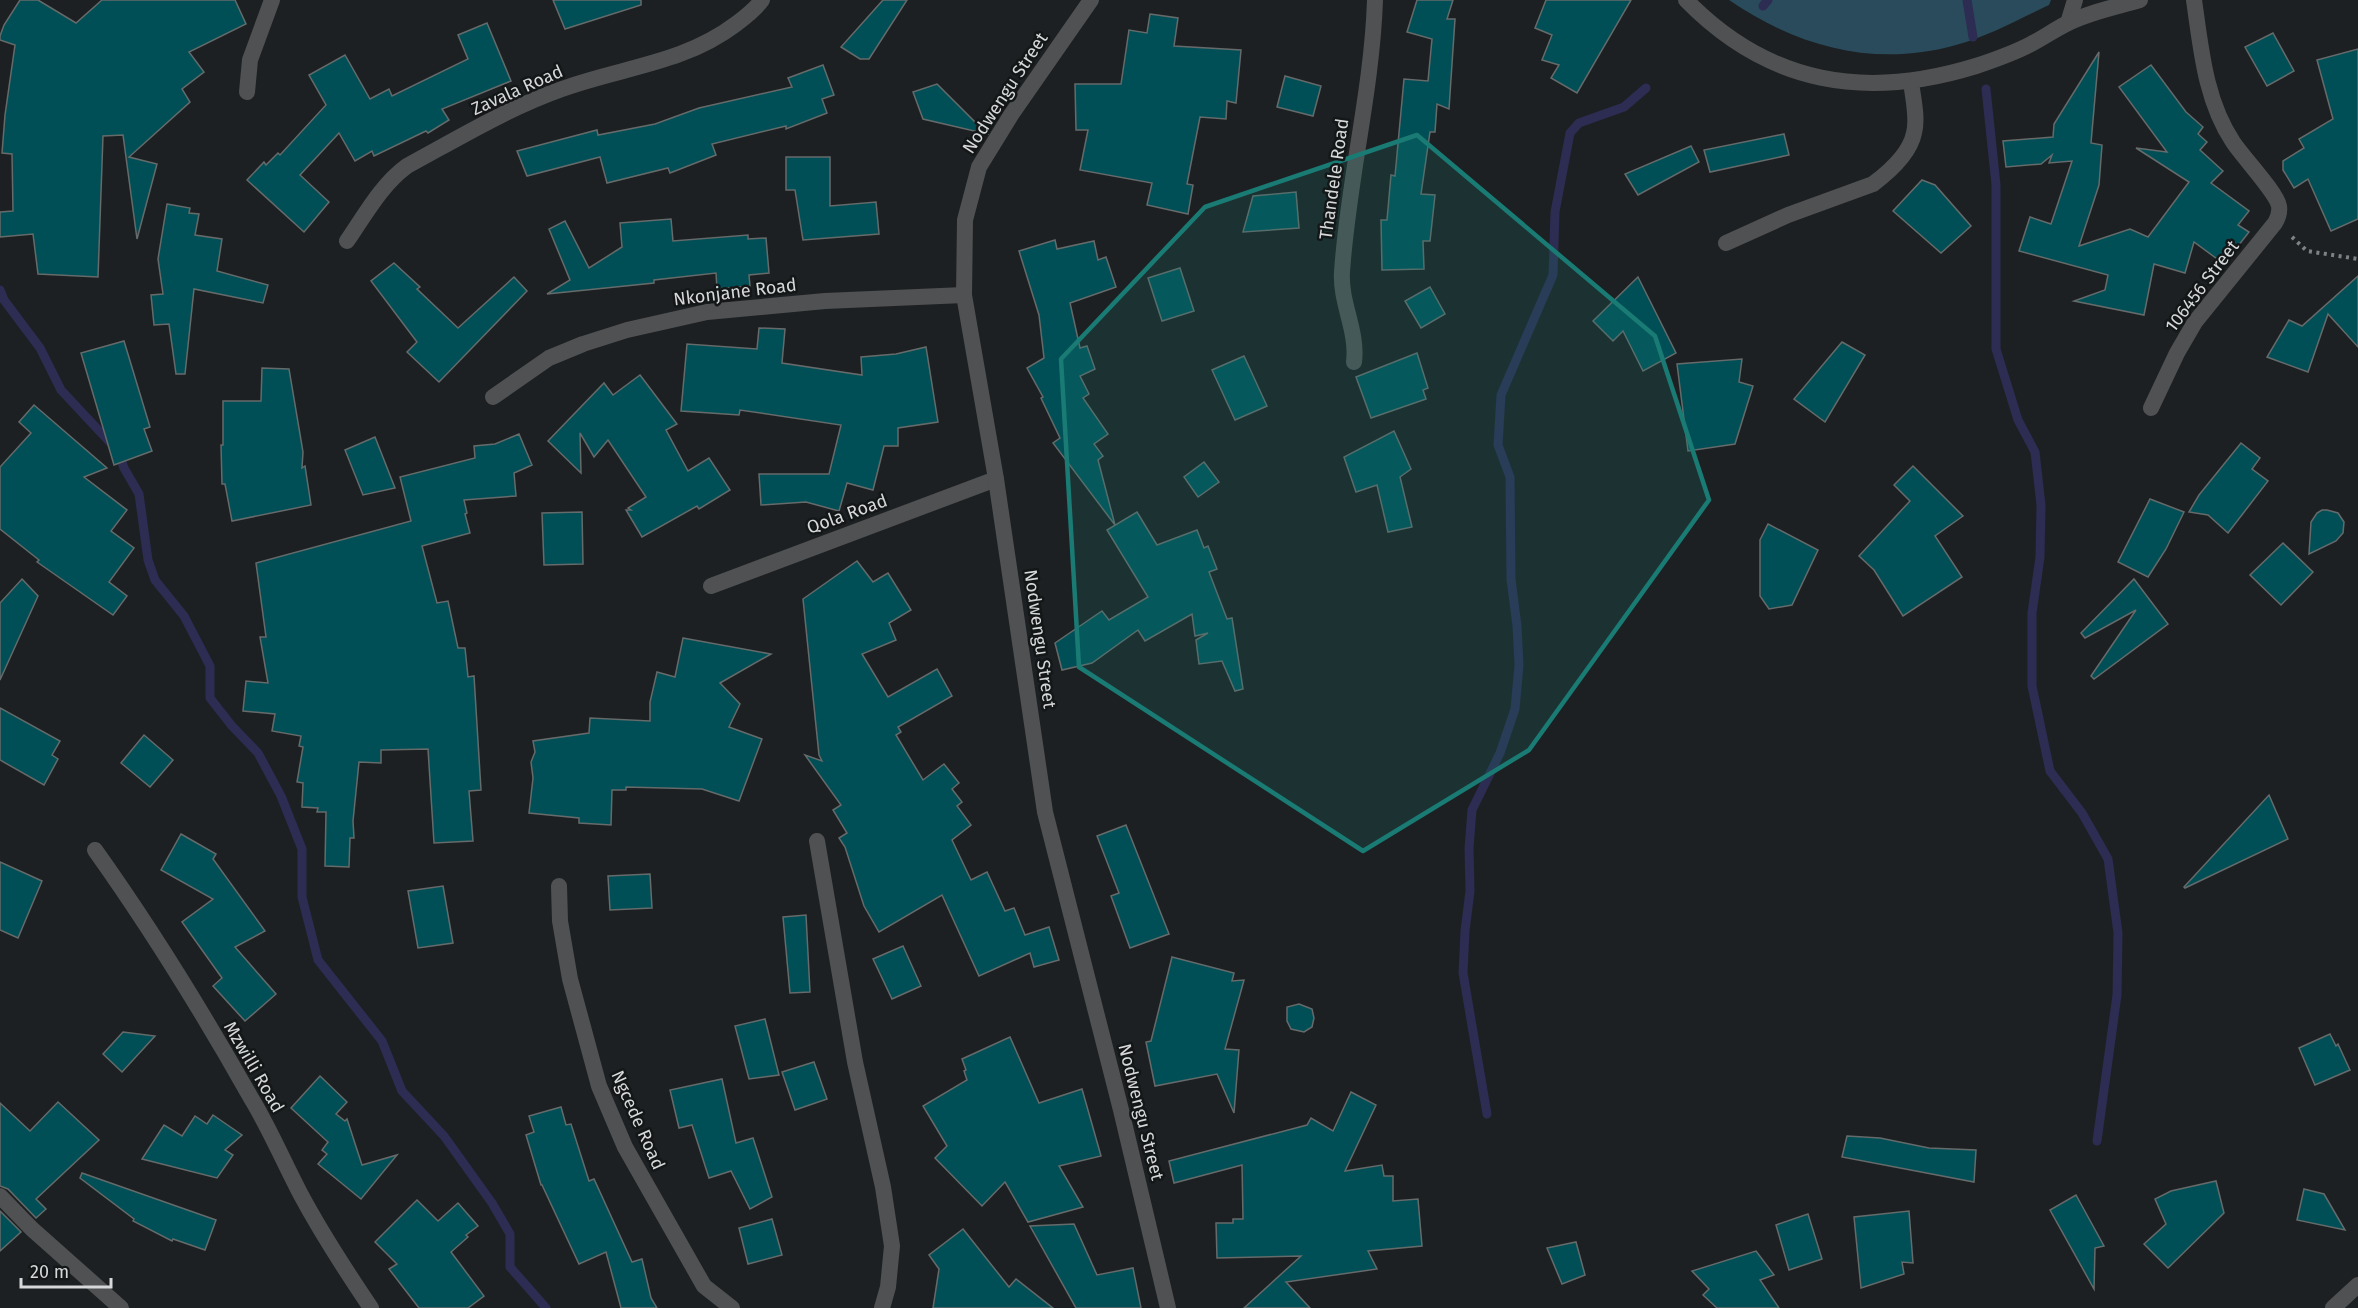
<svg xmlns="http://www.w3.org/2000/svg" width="2358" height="1308" font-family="'Fira Sans',sans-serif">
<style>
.green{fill:#294b5b}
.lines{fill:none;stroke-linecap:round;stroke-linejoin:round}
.stream{stroke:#2d2c52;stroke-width:9}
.building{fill:#004f56;stroke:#656a6a;stroke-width:1.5}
.path{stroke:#7f8283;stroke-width:4;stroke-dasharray:3 4.5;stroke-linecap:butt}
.service{stroke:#505152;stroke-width:16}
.minor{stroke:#505152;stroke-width:16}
.tertiary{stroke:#505152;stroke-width:16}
.marked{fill:#197b73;fill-opacity:0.2;stroke:#197b73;stroke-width:4.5;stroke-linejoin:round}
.labels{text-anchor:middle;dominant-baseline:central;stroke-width:5;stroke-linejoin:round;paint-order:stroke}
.street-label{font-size:18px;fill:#d6d8d9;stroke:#141718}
</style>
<rect width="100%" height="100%" fill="#1d2022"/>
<!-- green -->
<path class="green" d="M1729,0h322l-2,5c-30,14 -60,31 -93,40 -82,23 -158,2 -227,-45z"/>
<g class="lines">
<!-- stream -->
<g class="stream">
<polyline points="1967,0 1973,37"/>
<polyline points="1763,6 1768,0"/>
<polyline points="1986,89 1996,185 1996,349 2018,420 2035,452 2041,505 2040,557 2032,613 2032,686 2050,771 2082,813 2108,859 2118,933 2117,995 2097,1141"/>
<polyline points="0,290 4,300 40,348 61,390 118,451 124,468 139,494 148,560 155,580 184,616 210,666 210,698 232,726 258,753 281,796 302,849 302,897 318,960 382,1041 402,1091 444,1136 492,1203 510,1234 510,1267 546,1308"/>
<polyline points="1487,1114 1463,973 1465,931 1470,891 1469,848 1472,810 1500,753 1515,709 1519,665 1517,626 1511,579 1510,477 1498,445 1501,395 1553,275 1555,212 1570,133 1579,123 1624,107 1646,88"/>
</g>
</g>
<!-- building -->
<g class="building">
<polygon points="20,0 38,0 76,23 102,0 235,0 246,24 189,52 204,72 182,89 190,102 129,157 157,164 137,239 123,135 103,136 98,277 38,274 33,234 0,237 0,212 13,211 12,154 2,153 5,115 15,45 0,40 0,36 4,25"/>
<polygon points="553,0 641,0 641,5 565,29"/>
<polygon points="883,0 907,0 869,59 860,59 841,47"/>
<polygon points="1417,0 1453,0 1447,19 1455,19 1449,109 1437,104 1435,132 1430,132 1421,194 1435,195 1430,241 1423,241 1424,269 1382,270 1381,220 1387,220 1391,175 1395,176 1404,79 1428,81 1432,39 1407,32"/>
<polygon points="1546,0 1631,0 1577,93 1551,78 1559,65 1542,60 1552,35 1535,28"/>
<polygon points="1150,14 1178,18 1174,46 1241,50 1236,103 1227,101 1226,119 1200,117 1187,184 1193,185 1188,214 1147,205 1152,183 1080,170 1088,130 1076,130 1075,84 1121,84 1129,30 1147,33"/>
<polygon points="487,23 511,81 442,109 449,120 428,133 426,131 374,156 372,151 355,161 339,133 300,175 329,202 304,232 247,180 264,162 266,165 278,153 280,155 326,105 309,75 345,55 370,99 389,89 392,96 468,59 458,35"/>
<polygon points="2273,33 2294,71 2267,86 2245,47"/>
<polygon points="2358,49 2358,219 2331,231 2308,179 2294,188 2283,170 2283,161 2304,148 2299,139 2333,119 2317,60"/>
<polygon points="2099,52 2091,143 2102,145 2099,185 2079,246 2130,229 2148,237 2189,182 2136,148 2167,152 2119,87 2151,65 2186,112 2203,127 2198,134 2207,142 2200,150 2223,171 2211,183 2249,211 2238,225 2249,232 2224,264 2194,242 2185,273 2154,264 2144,315 2074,301 2105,290 2108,275 2019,251 2030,217 2051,224 2072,161 2049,163 2052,155 2041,164 2006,167 2003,141 2053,137 2054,124"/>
<polygon points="823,65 834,95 822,99 827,113 786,129 786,126 712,144 716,155 670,173 668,168 607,183 600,157 527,176 517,151 597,130 598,135 655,124 699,108 792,87 788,78"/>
<polygon points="1285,76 1321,86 1313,116 1277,107"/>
<polygon points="937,84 987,134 923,119 913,92"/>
<polygon points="1784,134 1789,155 1710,172 1704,150"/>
<polygon points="1691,146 1699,162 1638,195 1625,174"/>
<polygon points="786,157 830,157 830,206 876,202 879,234 803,240 795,190 786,190"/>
<polygon points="1922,180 1935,185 1971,226 1941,253 1893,211"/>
<polygon points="1296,192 1299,228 1243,232 1253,196"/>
<polygon points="167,204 190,208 189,213 199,214 195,235 222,239 217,271 268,285 263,303 194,289 185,374 176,374 169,324 154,325 151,295 163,294 158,259"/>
<polygon points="671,219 673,241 748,235 748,239 766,238 769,273 749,275 750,286 717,289 716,273 654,280 654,283 547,294 570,280 549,229 565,221 589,268 622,247 620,223"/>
<polygon points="1055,240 1057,249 1094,241 1098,260 1106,257 1116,287 1070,303 1080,348 1087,346 1095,369 1080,376 1089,394 1083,398 1108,434 1094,444 1103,456 1098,460 1115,525 1053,443 1060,438 1041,398 1043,397 1027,368 1044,358 1039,315 1019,251"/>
<polygon points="394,263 420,287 417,289 458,328 514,277 527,291 439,382 407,352 417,342 371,281"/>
<polygon points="1180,268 1194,311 1162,321 1148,278"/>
<polygon points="2358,276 2358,347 2328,314 2308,372 2267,357 2289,320 2302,326"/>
<polygon points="1638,277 1676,353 1643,371 1623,331 1613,341 1593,321"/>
<polygon points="1430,287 1445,314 1421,328 1405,301"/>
<polygon points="759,328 785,329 782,363 862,375 861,357 896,354 926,347 938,422 898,428 898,446 884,446 873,490 847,483 839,511 806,502 761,505 759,474 829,474 841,425 740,410 739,415 681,411 687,344 757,349"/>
<polygon points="124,341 150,427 144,429 152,451 114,465 81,353"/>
<polygon points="1842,342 1865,355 1825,422 1794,399"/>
<polygon points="1417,353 1428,388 1423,390 1426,399 1371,418 1356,377"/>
<polygon points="1244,356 1267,406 1235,420 1212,370"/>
<polygon points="1742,359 1739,382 1753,386 1735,444 1688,451 1677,364"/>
<polygon points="262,368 289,369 303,452 302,468 305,466 311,505 232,521 225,484 222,484 221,445 223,445 223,401 261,401"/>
<polygon points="640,375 677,424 666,430 688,471 709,458 730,490 699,509 697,506 642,537 626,510 631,510 628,508 646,497 608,440 594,457 580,433 581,473 548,441 604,383 613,395"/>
<polygon points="34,405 107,468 84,477 127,510 111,531 134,548 109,582 127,596 113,615 37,562 39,560 0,529 0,467 31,433 19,422"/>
<polygon points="1394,431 1411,469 1400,477 1412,527 1388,532 1377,485 1356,492 1344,457"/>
<polygon points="519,434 532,465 514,473 516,496 464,500 467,513 465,514 470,533 422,546 437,603 448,601 458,648 465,648 468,677 474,676 481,790 469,791 473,841 434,843 428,749 381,750 381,763 359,762 353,821 354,838 350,838 349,867 325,866 326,812 317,812 318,808 302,807 303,783 297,782 303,747 299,746 301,736 272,731 275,714 243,711 246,681 268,683 260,637 266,637 256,563 411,521 400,477 475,458 474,446 495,444"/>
<polygon points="375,437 395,488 363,495 345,450"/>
<polygon points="2241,443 2260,458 2252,469 2268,481 2228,533 2208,515 2189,512 2199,495"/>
<polygon points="1204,462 1219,482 1198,497 1184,477"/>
<polygon points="1913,466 1963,516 1935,536 1962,577 1903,616 1874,570 1859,556 1910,501 1894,485"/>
<polygon points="2150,499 2184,512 2166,549 2148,577 2118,562"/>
<polygon points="2322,510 2327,510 2338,513 2344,522 2343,533 2336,541 2309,554 2311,522 2317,513"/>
<polygon points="582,512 583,564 544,565 542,513"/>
<polygon points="1137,512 1157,545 1197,530 1204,548 1208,546 1217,569 1209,572 1227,619 1232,618 1243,689 1235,691 1222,661 1199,664 1196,640 1208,633 1195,636 1192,614 1145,641 1138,630 1092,663 1062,670 1055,643 1102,611 1109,620 1148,597 1107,530"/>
<polygon points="1768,524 1818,550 1792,605 1769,609 1760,596 1760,540"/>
<polygon points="2283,543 2313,572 2281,605 2250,575"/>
<polygon points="857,561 873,582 888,573 911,610 889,623 896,640 862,654 888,697 937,669 952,696 898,727 901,732 896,735 923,780 944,764 959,783 952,789 962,802 957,806 971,825 952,840 971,880 987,872 1005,911 1014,908 1025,935 1049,927 1059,960 1034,967 1030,953 979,976 942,895 879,932 864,906 845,847 839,838 847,833 833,810 841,805 805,755 822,761 819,755 803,599"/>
<polygon points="22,579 38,596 0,680 0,603"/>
<polygon points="2134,579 2168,624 2094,679 2091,676 2136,610 2085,638 2081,633"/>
<polygon points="683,638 771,654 720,683 740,704 729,727 762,739 739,801 702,789 626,787 626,790 612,790 611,825 579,823 579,818 529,813 533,778 531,762 535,752 533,741 589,733 590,718 650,721 650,702 657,672 675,677"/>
<polygon points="0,708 60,741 52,755 58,759 44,785 0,760"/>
<polygon points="144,735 173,760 150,787 121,763"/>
<polygon points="2269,795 2288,839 2185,888 2184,887"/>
<polygon points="1126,825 1169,934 1130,948 1111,896 1119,893 1097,836"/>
<polygon points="181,834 216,854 213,859 265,931 235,947 276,994 245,1021 213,986 222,978 182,922 213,899 161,870"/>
<polygon points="0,862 42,881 18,938 0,930"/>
<polygon points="650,874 652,908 610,910 608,876"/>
<polygon points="443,886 453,943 418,948 408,891"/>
<polygon points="806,915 810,992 790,993 783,917"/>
<polygon points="903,946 921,986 892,999 873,959"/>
<polygon points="1172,957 1234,973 1232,981 1244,980 1225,1049 1239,1050 1234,1113 1217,1074 1155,1086 1146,1042 1151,1041"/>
<polygon points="1299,1004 1312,1009 1314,1018 1312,1027 1304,1032 1291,1029 1287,1021 1287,1007"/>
<polygon points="765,1019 779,1075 749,1079 735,1026"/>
<polygon points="123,1032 155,1036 122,1072 103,1054"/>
<polygon points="2330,1034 2336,1046 2338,1044 2350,1070 2315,1085 2299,1048"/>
<polygon points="1010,1037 1039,1103 1082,1089 1101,1156 1059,1166 1083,1207 1028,1222 1005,1182 982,1206 935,1158 947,1146 923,1106 967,1080 964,1071 966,1070 962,1059"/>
<polygon points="814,1062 827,1099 795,1110 782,1072"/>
<polygon points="320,1076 347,1102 336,1114 345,1121 347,1119 362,1165 397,1155 361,1199 318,1164 327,1154 322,1150 328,1142 291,1108"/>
<polygon points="722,1079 736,1143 753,1138 772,1197 750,1209 731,1171 709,1178 692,1125 679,1128 670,1090"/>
<polygon points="1351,1092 1376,1105 1345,1171 1382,1165 1384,1176 1393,1176 1393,1201 1418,1199 1422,1246 1368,1251 1377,1269 1286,1282 1310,1308 1244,1308 1301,1256 1217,1258 1216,1223 1233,1223 1233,1219 1243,1219 1242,1165 1174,1183 1169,1161 1307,1125 1311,1118 1333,1131"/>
<polygon points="58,1102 99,1140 36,1199 46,1209 36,1218 8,1189 0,1186 0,1103 30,1131"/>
<polygon points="561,1107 566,1125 571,1124 589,1181 594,1179 632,1262 642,1259 651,1298 657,1308 621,1308 606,1252 579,1264 542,1185 541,1185 526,1135 534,1132 529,1116"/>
<polygon points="213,1115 242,1135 225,1150 233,1155 217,1178 142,1159 164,1125 182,1136 195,1116 207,1124"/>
<polygon points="1847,1136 1880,1138 1929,1148 1976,1150 1974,1182 1842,1157"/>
<polygon points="82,1173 216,1220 205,1250 173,1239 172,1241 133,1221 134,1219 80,1178"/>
<polygon points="2216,1181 2224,1213 2168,1268 2144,1244 2166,1224 2155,1199 2171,1191"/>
<polygon points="2304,1189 2324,1194 2345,1230 2297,1220"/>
<polygon points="2076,1195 2104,1246 2095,1248 2094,1289 2050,1210"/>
<polygon points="417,1200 438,1221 458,1203 478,1226 466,1235 468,1237 451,1252 484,1296 468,1308 419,1308 389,1269 397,1264 375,1242"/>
<polygon points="0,1211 21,1232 0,1251"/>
<polygon points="1909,1211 1913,1263 1902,1262 1904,1274 1861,1288 1854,1217"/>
<polygon points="1808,1214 1822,1259 1789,1270 1776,1225"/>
<polygon points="772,1219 782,1255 748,1264 739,1228"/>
<polygon points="1074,1224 1097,1275 1133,1268 1141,1308 1076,1308 1030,1226"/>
<polygon points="963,1229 1009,1287 1016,1279 1053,1308 933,1308 939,1269 929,1255"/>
<polygon points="1576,1242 1585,1275 1562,1284 1547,1248"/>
<polygon points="1756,1251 1774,1275 1760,1280 1779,1308 1717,1308 1703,1295 1709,1289 1692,1271"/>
</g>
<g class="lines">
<!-- path -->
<polyline class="path" points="2292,237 2307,251 2358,259"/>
<!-- service -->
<polyline class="service" points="2068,23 2075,0"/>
<!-- minor -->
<g class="minor">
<polyline points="247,92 250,60 272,0"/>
<path d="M347,241c18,-26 34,-56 60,-75 50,-27 101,-58 155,-77 60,-22 121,-25 174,-65 9,-7 19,-14 26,-24"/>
<path d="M1726,243l62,-28 85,-31c16,-12 37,-31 41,-51 4,-15 -1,-35 -3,-51"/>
<path d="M1354,362c4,-31 -14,-59 -12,-90 6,-91 30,-181 33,-272"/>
<polyline points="493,397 549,358 583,344 627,330 707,312 825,301 964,295"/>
<path d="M2151,408l26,-55 18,-31 80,-99c3,-5 5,-11 4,-17 -2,-13 -37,-50 -46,-64 -28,-42 -32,-94 -39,-142"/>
<polyline points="711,586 996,479"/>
<polyline points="817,841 855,1062 883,1187 892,1246 888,1287 882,1308"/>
<path d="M95,850c57,80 108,163 156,248 19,31 33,65 50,97 21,39 45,76 70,113"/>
<polyline points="559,886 560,921 570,979 599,1086 625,1147 704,1286 732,1308"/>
<polyline points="0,1196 32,1229 121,1308"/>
</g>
<!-- tertiary -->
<g class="tertiary">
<polyline points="1091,0 1011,115 979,167 965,220 964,295 996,479 1045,812 1121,1110 1168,1308"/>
<path d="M1686,0c83,85 180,100 290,66 18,-6 38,-13 55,-22 12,-6 23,-14 35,-20 23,-12 50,-17 74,-24"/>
<polyline points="2333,1308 2358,1285"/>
</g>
</g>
<!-- marked area -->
<path class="marked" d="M1417,135l238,201 54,164 -180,250 -166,101 -284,-184 -18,-308 144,-152z"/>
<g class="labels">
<!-- street labels -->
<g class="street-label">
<text transform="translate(517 90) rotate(-24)">Zavala Road</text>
<text transform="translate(1005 93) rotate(-57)">Nodwengu Street</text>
<text transform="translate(1334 179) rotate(-82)">Thandele Road</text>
<text transform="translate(2202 286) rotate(-53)">106456 Street</text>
<text transform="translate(735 292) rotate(-7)">Nkonjane Road</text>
<text transform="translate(847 514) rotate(-20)">Qola Road</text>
<text transform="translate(1040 639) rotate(82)">Nodwengu Street</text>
<text transform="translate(254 1067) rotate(60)">Mzwilli Road</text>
<text transform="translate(1141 1112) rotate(76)">Nodwengu Street</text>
<text transform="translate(638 1120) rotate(66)">Ngcede Road</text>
</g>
</g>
<!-- scale -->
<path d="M21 1278v9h90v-9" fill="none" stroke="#d6d8d9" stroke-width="3"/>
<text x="30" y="1278" font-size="18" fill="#d6d8d9" stroke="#141718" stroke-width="4.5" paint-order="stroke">20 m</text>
</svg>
